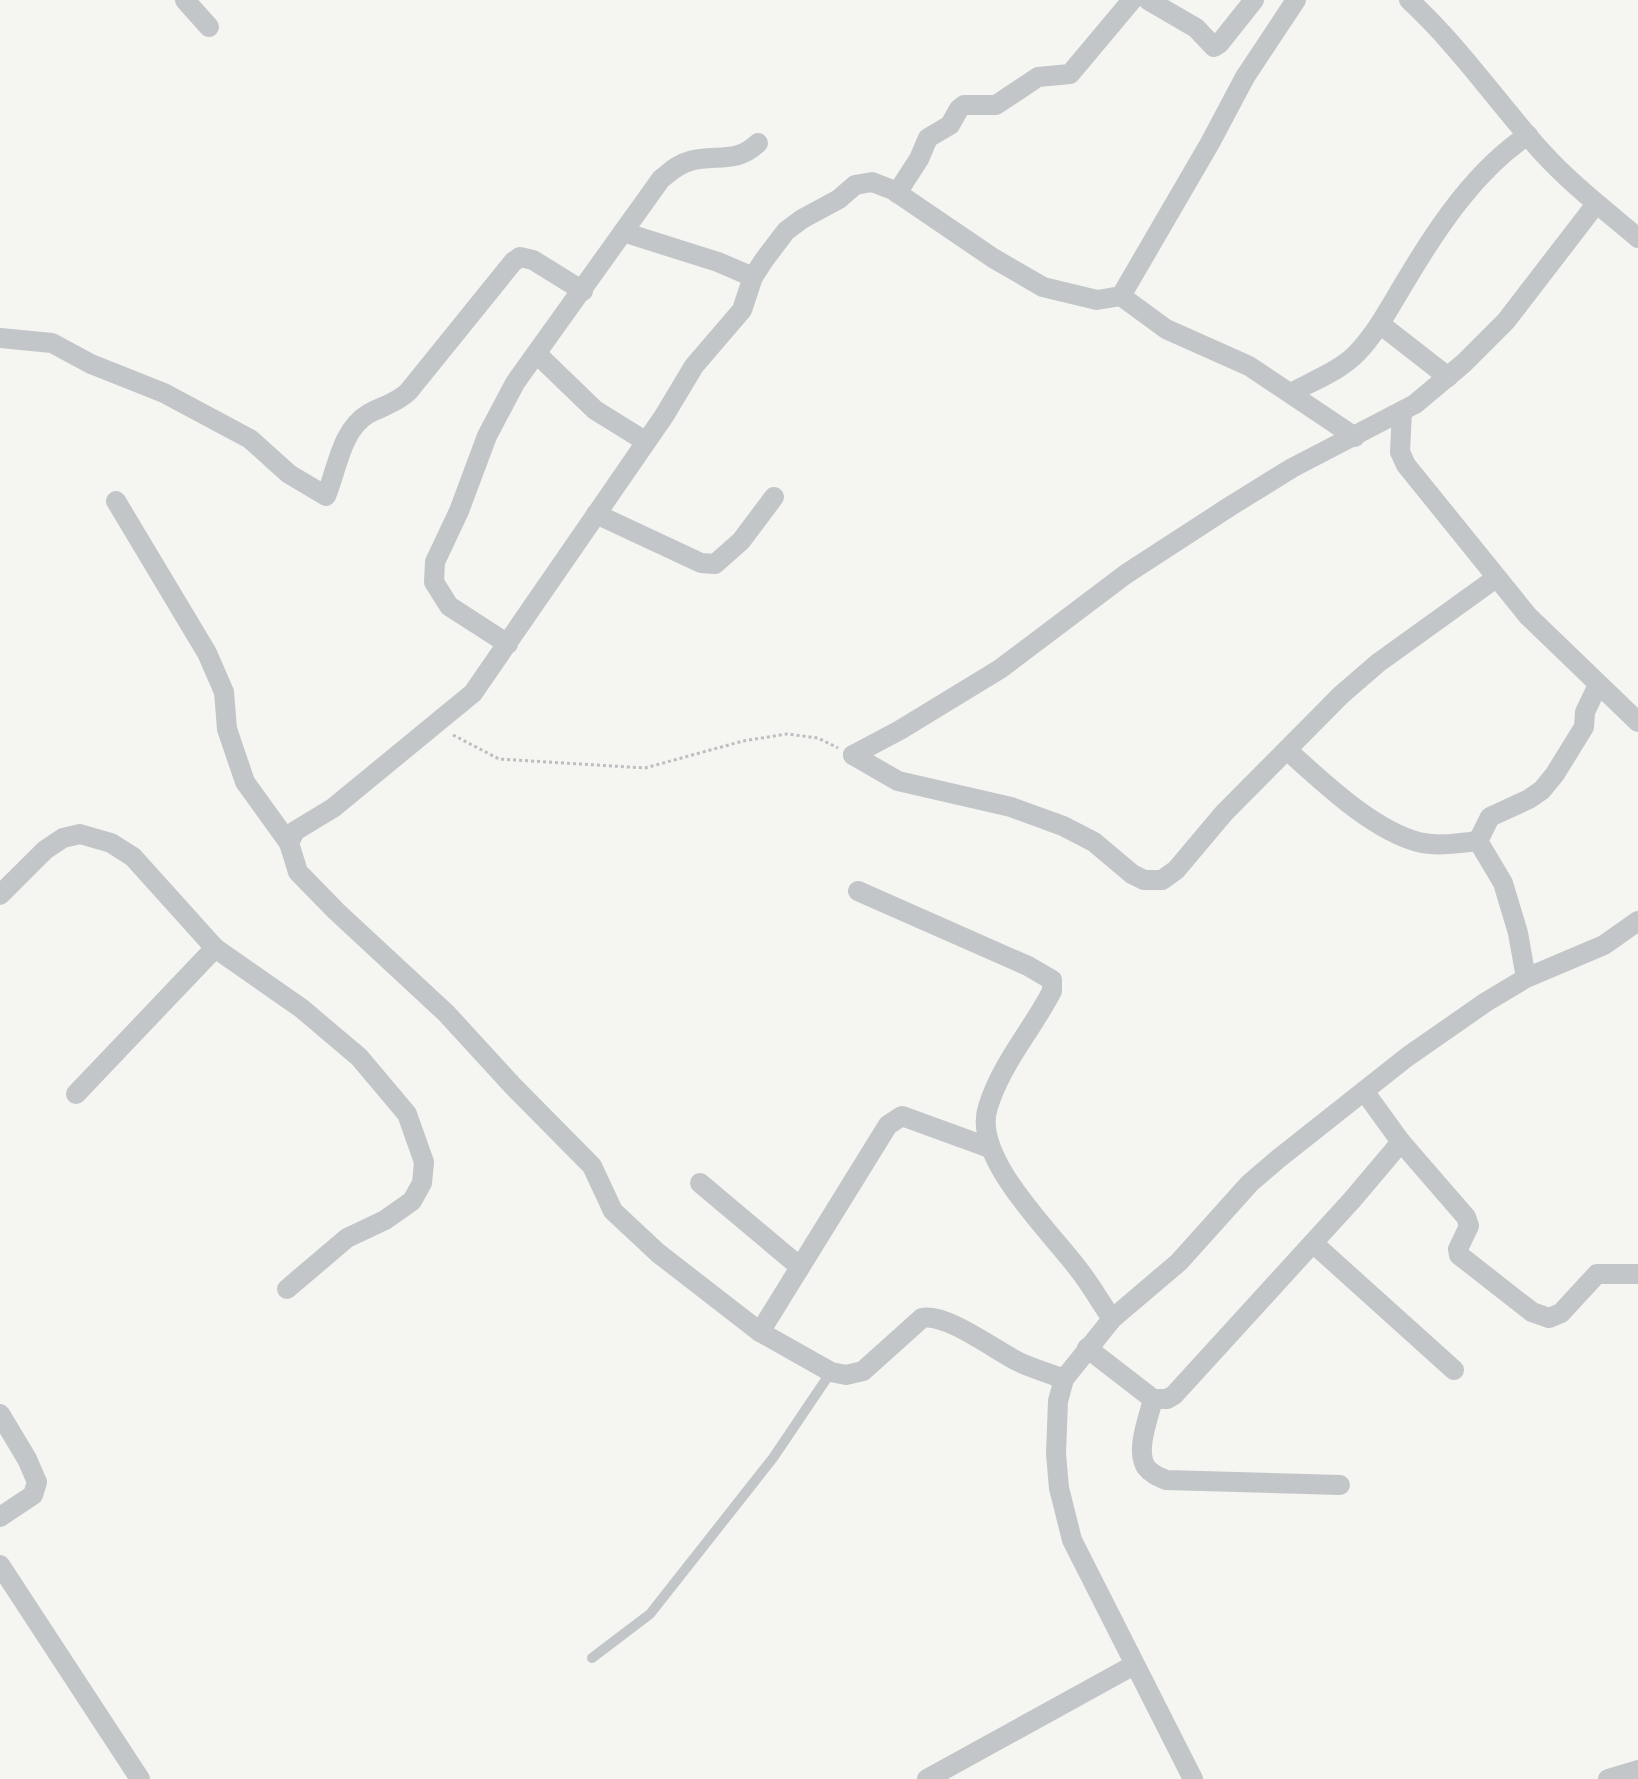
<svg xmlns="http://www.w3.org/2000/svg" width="1638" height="1779" font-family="Karla,sans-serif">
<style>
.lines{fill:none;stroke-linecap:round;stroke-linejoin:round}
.path{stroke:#bcbec0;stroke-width:3;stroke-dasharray:3 3;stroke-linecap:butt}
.lane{stroke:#c2c6c9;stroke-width:10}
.street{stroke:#c2c6c9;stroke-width:20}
</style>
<rect width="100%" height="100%" fill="#f5f5f1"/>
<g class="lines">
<!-- path -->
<polyline class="path" points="453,735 499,759 645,768 743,741 787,734 818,738 838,748"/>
<!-- lane -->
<polyline class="lane" points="592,1658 650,1614 773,1458 831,1372"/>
<!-- street -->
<g class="street">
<polyline points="185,0 209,27"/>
<polyline points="1148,0 1196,28 1214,47 1219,44 1254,0"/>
<polyline points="1296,0 1245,77 1210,143 1121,296 1166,329 1249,366 1355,437"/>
<path d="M1409,0c50,46 88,102 133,152 29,32 63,58 96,86"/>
<polyline points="897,193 919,159 928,138 950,125 959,109 964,105 996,105 1038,77 1070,74 1132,0"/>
<polyline points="623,232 718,262 753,277"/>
<polyline points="1380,324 1448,377"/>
<path d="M0,338l52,5 39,21 73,29 86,46 39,35 37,22c11,-26 15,-66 42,-82 14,-8 27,-10 40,-22l105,-130 7,-5 13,3 50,31"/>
<polyline points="537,354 595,410 645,441"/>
<path d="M1291,393c21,-12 49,-22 66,-40 21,-22 35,-50 51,-76 31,-52 69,-108 120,-142"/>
<polyline points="1402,411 1400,452 1406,465 1528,616 1638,722"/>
<polyline points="116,501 207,653 224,692 227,729 245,782 289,843"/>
<polyline points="596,514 701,563 715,564 741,541 774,497"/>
<path d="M508,644l-59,-38 -15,-24 1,-20 24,-51 28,-75 28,-53 146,-204c9,-7 17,-15 29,-18 25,-7 47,3 68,-18"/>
<path d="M1287,750c36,32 84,79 131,92 20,5 41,1 60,-1"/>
<polyline points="853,755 900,730 1000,669 1126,574 1229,507 1292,468 1415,404 1464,363 1506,321 1596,204"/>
<polyline points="853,755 898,781 1011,807 1063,826 1094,842 1132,874 1144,880 1162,880 1176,870 1224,813 1341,695 1378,663 1496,578"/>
<path d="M858,891l170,75 24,14v11c-20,39 -51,73 -64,116 -17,50 63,125 91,163 12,15 22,33 33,49"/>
<polyline points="0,895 45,850 63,838 80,834 111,843 133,857 215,948 301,1008 359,1057 407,1114 424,1162 422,1183 412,1201 385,1220 347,1238 287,1289"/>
<polyline points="1526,978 1518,933 1503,883 1478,841 1490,817 1529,799 1542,790 1555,774 1584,727 1585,712 1598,685"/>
<polyline points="1364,1091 1401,1142 1466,1217 1469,1226 1458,1249 1459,1255 1532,1312 1549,1318 1561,1313 1597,1274 1638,1274"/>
<polyline points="76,1094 215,948"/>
<polyline points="700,1183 800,1267"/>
<polyline points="1313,1243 1454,1370"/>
<polyline points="760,1332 888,1125 902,1116 990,1148"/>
<polyline points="1087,1348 1153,1399 1167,1399 1174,1395 1352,1200 1401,1142"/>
<path d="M1064,1379c-15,-6 -30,-10 -45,-17 -23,-11 -72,-49 -97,-44l-59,53 -17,4 -15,-3 -71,-40 -102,-79 -45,-42 -21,-45 -80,-81 -66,-72 -110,-102 -38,-39 -9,-29 6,-12 38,-23 140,-115 191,-277 30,-50 48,-56 11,-33 11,-17 22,-29 16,-12 37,-20 16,-14 17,-3 21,8 100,68 50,29 54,13 24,-4"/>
<path d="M1153,1399c-4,18 -18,51 -7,68 5,7 13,10 20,13l174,5"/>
<polyline points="0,1414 27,1459 37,1482 33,1495 0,1517"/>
<polyline points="0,1565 140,1779"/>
<polyline points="927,1779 1134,1665"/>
<polyline points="1193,1779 1072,1540 1059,1488 1056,1454 1058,1401 1064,1379 1112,1319 1179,1262 1250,1183 1278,1159 1407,1057 1486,1002 1526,978 1604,945 1638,921"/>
<polyline points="1608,1779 1638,1770"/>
</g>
</g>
</svg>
